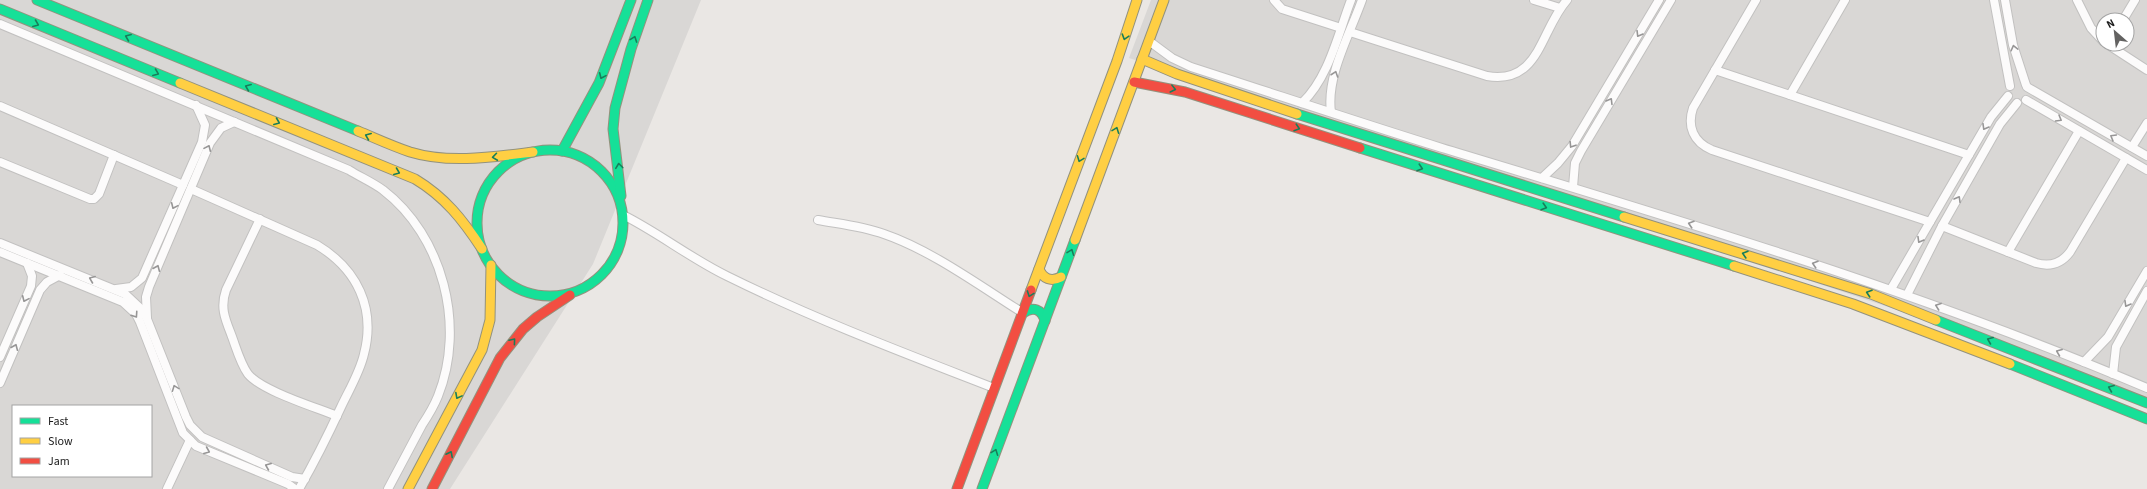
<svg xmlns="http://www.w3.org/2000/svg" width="2147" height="489" font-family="'Source Sans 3',sans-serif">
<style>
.residential{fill:#d9d7d5;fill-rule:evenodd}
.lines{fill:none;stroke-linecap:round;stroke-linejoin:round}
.street-casing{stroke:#c2c1c0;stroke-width:10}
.fast-casing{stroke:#93927d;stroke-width:11}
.slow-casing{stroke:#93927d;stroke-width:11}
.jam-casing{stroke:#93927d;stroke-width:11}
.street{stroke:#fcfbfb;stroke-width:8}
.fast{stroke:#16e098;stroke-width:9}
.slow{stroke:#ffcf43;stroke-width:9}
.jam{stroke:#f24e42;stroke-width:9}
.oneway{stroke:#187e5a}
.oneway2{stroke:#979696}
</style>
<rect width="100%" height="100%" fill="#eae7e4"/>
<!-- residential -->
<g class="residential">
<path d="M0,0h701l-108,264 -143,225h-450zM13,406h138v70h-138z"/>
<path d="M1151,0h996v403l-109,-46 -494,-165 -415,-134zM2103,20h24v24h-24z"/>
</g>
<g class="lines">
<defs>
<g id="street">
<polyline points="1274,0 1282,9 1341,28"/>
<polyline points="1534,0 1560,8"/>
<path d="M1756,0l-63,108c-6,18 0,34 19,42l218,72"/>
<polyline points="1994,0 2010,86"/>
<polyline points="2005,0 2013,45 2026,85"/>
<polyline points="2077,0 2091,28 2103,41"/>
<polyline points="2123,20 2135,0"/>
<path d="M0,24l349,146c11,7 23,12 34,20 60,46 83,136 55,206 -4,10 -10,20 -16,29 -11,21 -23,43 -34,64"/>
<path d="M1350,32l137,44c53,9 53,-46 80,-76"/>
<path d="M1149,41l23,17 19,9c84,27 167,55 251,81 238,72 476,143 705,240"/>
<polyline points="2107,44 2147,70"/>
<polyline points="1715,70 1969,155"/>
<polyline points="2027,87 2147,156"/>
<polyline points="1790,95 1845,0"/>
<polyline points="2026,100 2147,170"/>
<path d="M1302,103c27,-26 36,-69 49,-103"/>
<polyline points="0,106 183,185"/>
<path d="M1331,112c-5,-36 19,-78 31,-112"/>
<polyline points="2132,147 2147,123"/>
<polyline points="0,162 90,199 94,199 99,194 114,155"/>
<polyline points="1542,178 1558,163 1572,146 1659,0"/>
<polyline points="1573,187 1575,163 1581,151 1671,0"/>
<path d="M191,189l126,56c40,24 59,63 47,109 -4,18 -15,36 -23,53 -13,28 -27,56 -42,82"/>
<path d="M623,215c36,18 67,43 104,61 87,43 177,77 267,112"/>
<path d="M260,219l-34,71c-6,17 -1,29 5,44 5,13 9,29 17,40 14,17 67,33 89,42"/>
<path d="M818,220c22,4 44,6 66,14 47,16 96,52 139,79"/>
<path d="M1942,226l94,37c14,4 25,1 34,-11l56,-94"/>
<polyline points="0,243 125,294 141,309 147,319 186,417 190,425 202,437 292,477 305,479"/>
<polyline points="0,252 123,302 136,314 140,322 183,433 196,446 288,484 295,489"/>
<polyline points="2008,252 2079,131"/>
<polyline points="116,289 131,287 142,278 202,142 205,125 196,105"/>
<polyline points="1891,289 1991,117 2008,96"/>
<polyline points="1907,295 1942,226 2000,124 2017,103"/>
<polyline points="147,318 146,297 149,287 210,143 221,128 234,122"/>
<polyline points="0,357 31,286 32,276 27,263"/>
<polyline points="2084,362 2108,337 2147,271"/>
<polyline points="2113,374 2116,347 2147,291"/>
<polyline points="0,383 40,290 47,282 60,275"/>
<polyline points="167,489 190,440"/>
</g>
<g id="fast">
<polyline points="37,0 358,131"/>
<polyline points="0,9 180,83"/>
<polyline points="1297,114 1624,217"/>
<polyline points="1360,148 1734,266"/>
<circle cx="550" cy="223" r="73"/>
<polyline points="562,151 599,83 631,0"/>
<polyline points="621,196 613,129 615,108 631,49 648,0"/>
<path d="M1023,313c10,-7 19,-4 22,8"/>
<polyline points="1936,320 2147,403"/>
<polyline points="2010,364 2147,419"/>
<polyline points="982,489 1075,240"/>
</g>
<g id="slow">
<polyline points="1142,59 1177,74 1297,114"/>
<path d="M180,83l235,96c30,18 48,41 67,70"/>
<path d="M358,131c17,7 34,15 52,21 39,12 83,5 123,0"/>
<polyline points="1624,217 1871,294 1936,320"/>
<polyline points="1075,240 1164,0"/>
<polyline points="1734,266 1853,304 2010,364"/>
<path d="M1039,269c4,10 12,13 22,8"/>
<polyline points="1031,290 1117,61 1137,0"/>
<polyline points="408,489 482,350 490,320 491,265"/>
</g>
<g id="jam">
<polyline points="1134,82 1185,92 1360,148"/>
<polyline points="432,489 500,358 523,329 537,317 570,295"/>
<polyline points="957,489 1031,290"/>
</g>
</defs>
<!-- street casing -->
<use href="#street" class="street-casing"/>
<!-- fast casing -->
<use href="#fast" class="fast-casing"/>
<!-- slow casing -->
<use href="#slow" class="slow-casing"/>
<!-- jam casing -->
<use href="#jam" class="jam-casing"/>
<!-- street -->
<use href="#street" class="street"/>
<!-- fast -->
<use href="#fast" class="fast"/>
<!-- slow -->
<use href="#slow" class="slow"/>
<!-- jam -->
<use href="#jam" class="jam"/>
</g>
<!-- one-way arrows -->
<defs><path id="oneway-chevron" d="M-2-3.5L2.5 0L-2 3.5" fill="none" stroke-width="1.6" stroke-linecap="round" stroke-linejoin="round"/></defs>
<g class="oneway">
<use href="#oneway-chevron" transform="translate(36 24) rotate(22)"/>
<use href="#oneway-chevron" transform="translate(128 37) rotate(-158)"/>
<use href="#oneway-chevron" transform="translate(1125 37) rotate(107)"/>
<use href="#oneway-chevron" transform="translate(634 39) rotate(-70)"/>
<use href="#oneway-chevron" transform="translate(156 73) rotate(22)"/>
<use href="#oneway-chevron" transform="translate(602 76) rotate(114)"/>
<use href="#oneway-chevron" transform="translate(248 87) rotate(-158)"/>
<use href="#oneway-chevron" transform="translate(1173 89) rotate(14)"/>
<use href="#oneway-chevron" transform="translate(277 122) rotate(22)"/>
<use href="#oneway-chevron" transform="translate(1297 128) rotate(18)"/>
<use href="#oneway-chevron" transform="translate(1116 130) rotate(-69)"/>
<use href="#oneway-chevron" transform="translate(368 136) rotate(-158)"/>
<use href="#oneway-chevron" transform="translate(495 157) rotate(172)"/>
<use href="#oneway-chevron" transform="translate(1080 159) rotate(111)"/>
<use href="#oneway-chevron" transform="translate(619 166) rotate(-97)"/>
<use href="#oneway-chevron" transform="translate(1420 168) rotate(18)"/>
<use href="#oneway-chevron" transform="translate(397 172) rotate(22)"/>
<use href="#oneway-chevron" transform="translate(1544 207) rotate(17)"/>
<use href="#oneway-chevron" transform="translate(1071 252) rotate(-69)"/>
<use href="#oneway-chevron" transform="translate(1745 254) rotate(-163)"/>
<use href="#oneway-chevron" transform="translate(1869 293) rotate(-162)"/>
<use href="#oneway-chevron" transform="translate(1030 294) rotate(110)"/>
<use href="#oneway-chevron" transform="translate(1990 340) rotate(-158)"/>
<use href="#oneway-chevron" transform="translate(513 341) rotate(-50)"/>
<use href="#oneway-chevron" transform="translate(2111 388) rotate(-158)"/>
<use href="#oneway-chevron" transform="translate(458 396) rotate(118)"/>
<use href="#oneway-chevron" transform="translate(995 452) rotate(-69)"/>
<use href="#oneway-chevron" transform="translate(450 454) rotate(-63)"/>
</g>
<g class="oneway2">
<use href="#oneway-chevron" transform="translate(1639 34) rotate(121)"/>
<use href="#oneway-chevron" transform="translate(2014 48) rotate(-104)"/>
<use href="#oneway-chevron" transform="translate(1335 74) rotate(-71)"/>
<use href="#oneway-chevron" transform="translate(1610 101) rotate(-59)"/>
<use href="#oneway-chevron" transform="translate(2059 119) rotate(30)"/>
<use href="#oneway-chevron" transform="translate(1985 127) rotate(120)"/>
<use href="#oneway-chevron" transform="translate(2113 137) rotate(-150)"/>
<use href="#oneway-chevron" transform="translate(1572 145) rotate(122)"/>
<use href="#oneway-chevron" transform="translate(208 148) rotate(-66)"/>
<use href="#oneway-chevron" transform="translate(1958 199) rotate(-60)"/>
<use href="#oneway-chevron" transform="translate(174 206) rotate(114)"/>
<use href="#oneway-chevron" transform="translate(1691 224) rotate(-162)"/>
<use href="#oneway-chevron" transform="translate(1920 240) rotate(120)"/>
<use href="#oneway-chevron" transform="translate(1815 264) rotate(-162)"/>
<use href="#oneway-chevron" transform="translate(157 268) rotate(-67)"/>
<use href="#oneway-chevron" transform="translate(92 279) rotate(-158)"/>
<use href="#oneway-chevron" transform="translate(25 299) rotate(114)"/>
<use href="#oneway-chevron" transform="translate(2127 304) rotate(120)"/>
<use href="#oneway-chevron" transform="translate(1938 306) rotate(-160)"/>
<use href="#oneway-chevron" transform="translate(135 315) rotate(56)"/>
<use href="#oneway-chevron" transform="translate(15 347) rotate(-67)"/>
<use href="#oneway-chevron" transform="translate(2059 352) rotate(-158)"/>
<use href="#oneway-chevron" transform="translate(175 388) rotate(-111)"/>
<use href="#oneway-chevron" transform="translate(207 451) rotate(23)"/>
<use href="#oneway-chevron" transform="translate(268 466) rotate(-157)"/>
</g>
<!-- legend -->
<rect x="12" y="405" width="140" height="72" fill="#ffffff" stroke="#a4a4a4"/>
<rect x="20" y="418" width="20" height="6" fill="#16e098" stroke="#a4a4a4"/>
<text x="48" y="425" font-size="12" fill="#1b1b1b">Fast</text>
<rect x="20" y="438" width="20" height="6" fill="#ffcf43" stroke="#a4a4a4"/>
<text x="48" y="445" font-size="12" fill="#1b1b1b">Slow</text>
<rect x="20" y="458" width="20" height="6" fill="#f24e42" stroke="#a4a4a4"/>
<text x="48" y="465" font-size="12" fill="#1b1b1b">Jam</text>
<!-- north arrow -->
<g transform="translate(2115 32) rotate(332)"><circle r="19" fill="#ffffff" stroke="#a4a4a4"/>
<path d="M0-3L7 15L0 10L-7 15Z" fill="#636261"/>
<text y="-6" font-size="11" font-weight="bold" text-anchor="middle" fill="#1b1b1b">N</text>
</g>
</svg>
